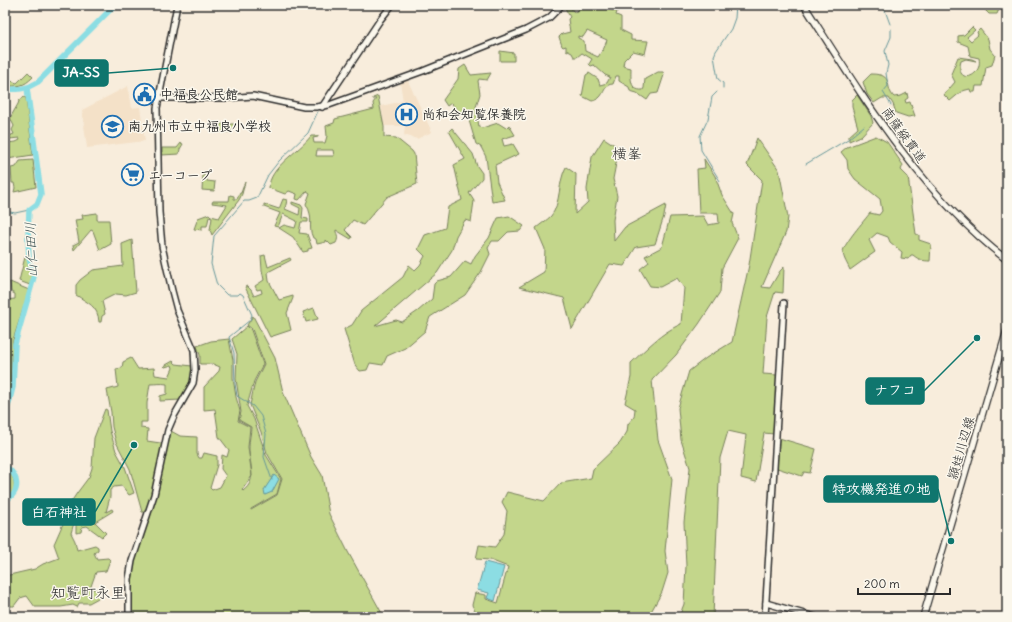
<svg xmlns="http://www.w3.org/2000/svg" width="1012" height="622" font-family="Delius,'Klee One',sans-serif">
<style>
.built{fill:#f4e1c8}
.green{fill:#c3d68b;stroke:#77805b;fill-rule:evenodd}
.water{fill:#8cdde3;stroke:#659699}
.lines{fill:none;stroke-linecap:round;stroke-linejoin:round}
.stream{stroke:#659699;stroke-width:1}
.river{stroke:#8cdde3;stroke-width:5.5}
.secondary-casing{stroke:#2b2b2b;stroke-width:8}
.primary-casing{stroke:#2b2b2b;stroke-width:8}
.secondary{stroke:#fbf7ec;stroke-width:5}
.primary{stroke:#fbf7ec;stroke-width:5.5}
.labels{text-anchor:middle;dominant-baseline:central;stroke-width:3;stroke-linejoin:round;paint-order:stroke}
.poi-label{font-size:13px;font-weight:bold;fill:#2b2b2b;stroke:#fbf7ec;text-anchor:start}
.street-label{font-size:13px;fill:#2b2b2b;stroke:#fbf7ec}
.water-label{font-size:14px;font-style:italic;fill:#435859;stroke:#fbf7ec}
.quarter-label{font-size:15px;fill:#2b2b2b;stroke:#fbf7ec}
.leader{fill:none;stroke:#0f766e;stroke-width:1.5}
.callout-dot{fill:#0f766e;stroke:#fbf7ec;stroke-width:1.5}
.callout{fill:#0f766e;stroke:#0f766e;stroke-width:1.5}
.callout-label{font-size:14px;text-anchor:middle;font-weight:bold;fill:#fff}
</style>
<rect width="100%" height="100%" fill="#f8eddc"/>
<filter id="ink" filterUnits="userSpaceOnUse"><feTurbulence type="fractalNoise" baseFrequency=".025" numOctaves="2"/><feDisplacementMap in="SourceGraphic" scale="8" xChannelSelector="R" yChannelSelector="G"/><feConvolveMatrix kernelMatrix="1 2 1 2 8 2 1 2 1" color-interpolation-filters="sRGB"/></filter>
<g filter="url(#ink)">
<!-- built -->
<g class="built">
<polygon points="407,79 432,132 417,139 404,135 405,126 384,126 381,106 403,101 400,82"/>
<polygon points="128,86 132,108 140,107 145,141 87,148 82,110"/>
</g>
<!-- green -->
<g class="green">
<path d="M579,5h7l1,2 1,-2h20l1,4 8,3 -1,3 5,2v13l10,5v5l17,1 -3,13 -12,-3 -9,9 -1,6 8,2c0,9 -2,23 12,22l1,-2 1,-9 13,-7h5l1,3 -6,18 -7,1 -4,6 -10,-7 -7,-2 -1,-4 -10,-6v-5h-3l-3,8c-9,0 -8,9 -14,14 -1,1 -6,3 -7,3l-10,-5 4,-21 3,-2 9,6 2,6 7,-2 3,-6 -5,-2 -11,-10 -3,1 -2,-2 3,-5 -10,-6 -5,4h-3l-2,-4 -6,-3v-4l-3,1 -1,-1 -3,-9 3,-3 8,-2 -2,-13 2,-2 -5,-9 1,-2h3l5,6 3,-1 3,-3zM587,31l20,9 -3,8 -6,9 -13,-6 -1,-10 -6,-3v-2l5,1z"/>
<polygon points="980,5 1007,5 1007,7 1000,7 997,14 989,14"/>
<path d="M972,27l3,3 -8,7 4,4 7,-6 -1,-3 3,-3 8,10 2,10 5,6 -3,10 -6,2 -3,19h-7l-1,6h-4l-1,-3 -8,2 -12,10 -6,-6 11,-13 -4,-8 7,-17 14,2 4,2 -10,-2 -5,2c-7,24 22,18 18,-3l-9,-2 -2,-10 -10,-4v-6l6,-1z"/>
<polygon points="500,51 514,53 514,61 500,61"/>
<polygon points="465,65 471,75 491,73 487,80 479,79 478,81 480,94 476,107 479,127 482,128 498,123 506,128 509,125 515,135 502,139 504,146 513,144 519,154 495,165 497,182 505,200 492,202 486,157 481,147 476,144 468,117 459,112 451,103 447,106 443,100 458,79 459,69"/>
<path d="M28,72l5,5c-10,10 -14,9 -28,9v-7l12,4z"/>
<path d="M871,74c24,0 13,13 23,23l7,-1 6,-3 1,5 -3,2 1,3 4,-1 5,14 -7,1 -12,-4 -3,-9 -4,-6h-7l-8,5 -7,-9 -4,-12z"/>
<polygon points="857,95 871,116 873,123 861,136 849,141 849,136 858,128 852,107 852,100"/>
<path d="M378,96l6,31v10l12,1 16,13 2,3 3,30 -30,13 -24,28 -10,-5 -8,10 7,7 -1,2 -15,-9v2c2,4 2,7 0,11l-5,2 -5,-5v2l-9,2 -1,-5 -3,-1c-6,-12 2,-19 -7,-34l4,-11 -3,-2 -8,9 -3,-1 1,-5 -8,-3 -4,3 -16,-6c0,-21 30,-36 42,-52h7v1l-5,1 1,5h11l2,-7 -1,-10 8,-3 1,-4 39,-10 -1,-6 3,-4h-3v-1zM317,150h16l1,6h-18z"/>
<polygon points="24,97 26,98 33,155 7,159 5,157 5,143 16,142 20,140 19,138 10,139 9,136 14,134 12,130 14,126 10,118 18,104 19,101"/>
<polygon points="216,124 236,124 236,126 230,132 217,132"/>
<polygon points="452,128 473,154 477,166 482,173 482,178 469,193 474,201 471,222 465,220 456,236 452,250 437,273 375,326 396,320 402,322 418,311 432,299 434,284 437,281 451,277 465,261 471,264 475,256 489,238 498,218 509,216 524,226 520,231 508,232 499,241 492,241 488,248 490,254 481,272 465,295 430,317 425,331 405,348 387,356 383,365 370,363 367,370 360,371 355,365 344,329 352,325 361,311 403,277 409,265 415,270 420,265 425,256 418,249 425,235 445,228 448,207 462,200 454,165 465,159 449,131"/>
<path d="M876,136l11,6 16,23 -2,5 7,7 8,57 3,1v5l12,4 -1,17c-7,0 -11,-1 -17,-6h-2l-3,4 -7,-1 1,-6 -12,-10 -2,-5 -11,-4 -8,7 6,12 -25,18c-2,-5 -7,-12 -7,-18 1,-9 21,-31 27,-39l9,2 3,-4 -2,-12 -25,-20 -7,-10 -1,-9 -6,-8 6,-5z"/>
<path d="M604,138l15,10 -6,31 4,17 -4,24 1,21 11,-14 41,-22 -2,11 -9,28 -19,3 -12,19 -14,-2 -38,65 -8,-31 -45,-11 25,-15 1,-23 -9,-21c5,-4 11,-8 15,-12 10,-12 7,-35 15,-49l10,7 -1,40 13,-12 -1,-13 5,-32z"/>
<polygon points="757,138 779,170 788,217 786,232 762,287 770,288 780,271 784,267 783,293 775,292 767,317 763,374 777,375 774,434 764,433 756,482 741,478 746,435 728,431 720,458 713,617 679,617 684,604 686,566 684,522 690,468 681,440 678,408 689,371 706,358 732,342 749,265 762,180 747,165"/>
<polygon points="181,143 183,144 180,149 179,154 162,155 162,148 177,148"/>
<path d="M704,159l11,17 7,19 12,19 -2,9 6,15 -16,30 -2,24 -21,32 -23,31 -24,25 6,60 14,39 -7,72 3,22 -6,19 -14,25h-173v-6l-3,-6 3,-12 11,2v4l12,4 10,-36 -18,-7 -14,-1 3,-14 16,2 9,-13 3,-23 -5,-9 5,-10 37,9 17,-18 30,-5 2,-9 27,-26 7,-11 1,-8 6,-7 1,-8 -10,-6 6,-26v-14c16,-15 30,-30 50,-39l3,-36 -7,-10 -17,9 -10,-1 -10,-17 9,-7 -4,-6 17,-9 8,-30 33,-1 5,9 11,-2 -1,-10h-19l-2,-44 8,-1z"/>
<polygon points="33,160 36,187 14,192 15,188 14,183 12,183 11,168 16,167 20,161"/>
<polygon points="203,175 206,175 207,181 215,182 214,191 202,190"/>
<polygon points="245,182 242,194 239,200 212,235 210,230 212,218 209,217 207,226 202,226 202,230 194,229 198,218 209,214 211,216 219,218 227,205 212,203 213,201 229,201 230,195 234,196 234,199 237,199 240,193 241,193"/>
<polygon points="283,199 287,200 285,209 299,215 300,208 292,204 292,202 301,205 303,208 302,218 308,219 308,222 301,222 299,233 307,234 312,248 308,249 308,251 303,252 293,237 279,228 284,225 295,228 297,221 283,214 278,227 274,226 280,213 264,207 264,204 279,209"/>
<polygon points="97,213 97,220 109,220 111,244 100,250 93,231 91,230 74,250 73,245 79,242 75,220 83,219 82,215"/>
<path d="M132,240l4,52 -10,3 -10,-1 -14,7 3,13 -3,2 -1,6h-2c-1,-16 -11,-19 -23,-27v-10l4,-5 13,-10 30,-4 -1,-22z"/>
<polygon points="265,255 268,267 290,258 291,260 268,272 269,281 279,300 293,296 293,298 287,313 291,330 270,337 245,287 247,286 251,290 254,296 262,293 261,289 257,290 255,286 264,280 262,270 261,256"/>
<path d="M25,257h2c4,11 7,17 3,28l-11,-4z"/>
<polygon points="10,282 29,290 13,340 10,396 5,409 5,300 15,299 15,294 11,292"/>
<polygon points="314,308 318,319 306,322 303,312"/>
<path d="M253,316l22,42 8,34 28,65 11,18 7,39 19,38 36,65h-253l1,-36 3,-21 15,-48h-8l-12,-43 -14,-27 -4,-15 -1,-15 -4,-22 11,-3 -2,-18 6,-1 1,-6 8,-4 7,11 16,-1 1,7 14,2 4,-9 -1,-3 -7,2 -1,-1 9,-5 3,3 16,2 -1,13 -10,21 -21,1v-5l7,-2v-10c-6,-1 -11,0 -17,0l-3,19v19h-6v6l7,1 -1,12 20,3 4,-13 9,5 17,1v17l2,4h3l2,-5 13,3v9l-7,23 2,2 8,-3 6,-11 -5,-7 1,-14 5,2 2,-7 -10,-13 -4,-28 -11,1v-23l15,-16 1,-4 -7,-3h-13v-9l-3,-9 14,-5 18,-2 4,21v18l3,19 4,14 -2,10 12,6 -2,20 4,29 -10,14 1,1c16,-12 5,-29 6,-45 0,-6 2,-13 2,-19l-12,-7 2,-8 -5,-33 1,-25 -5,-15 15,-13 4,4 12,34 -9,17 -7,25 7,13 12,36 15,24 -4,15 -26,15v1l26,-15 5,-16 -15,-26 -6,-21 -11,-27 5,-23 9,-18 -12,-35 -5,-4z"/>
<polygon points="105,409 107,410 110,431 116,451 125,467 134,493 129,495 122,486 114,487 110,490 110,497 106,512 112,509 113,511 95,522 106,533 102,537 87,526 82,527 81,532 76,533 76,523 74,523 71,533 75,541 77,550 95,545 98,547 98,550 94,553 97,559 108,558 110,560 106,571 96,572 90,589 97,589 100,597 89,603 79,603 77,607 73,605 61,607 35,607 27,596 20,598 14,606 5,606 5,576 35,569 43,564 59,558 54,544 65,519 70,518 72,508 70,508 68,517 66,517 69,505 77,493 89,477 92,468 94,438"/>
<polygon points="779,438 816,449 810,473 804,472 802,476 777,468"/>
<path d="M5,470c10,5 10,13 9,23l-9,5z"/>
</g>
<!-- water -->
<g class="water">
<polygon points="274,475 279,479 272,492 265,495 264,490"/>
<polygon points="485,562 504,567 495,601 487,598 489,593 477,590"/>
</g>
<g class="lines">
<!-- stream -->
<g class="stream">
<polyline points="883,5 890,24"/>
<polyline points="723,88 723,83 718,79 714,56 716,51 731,29 735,18 736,5"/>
<polyline points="717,92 712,97 708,119 700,136 701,150 720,181"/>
<polyline points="891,105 883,92 888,86 886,73 888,65 885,51 891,37 891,29"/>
<polyline points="806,164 848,139 864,126"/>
<polyline points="5,211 15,213 29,210"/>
<polyline points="272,480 264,457 266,434 261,416 253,406 237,396 235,384 234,353 229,337 250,320 252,315 243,295 240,293 238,295 227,295 217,285 211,264 214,236 244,201 249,201 257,198 268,175 279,161 308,133 318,111"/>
</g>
<!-- river -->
<g class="river">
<path d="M5,89c13,1 22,0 33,-7l77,-77"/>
<polyline points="5,414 9,403 13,387 15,344 34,277 29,259 28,238 29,210 37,204 41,194 27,88"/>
<path d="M5,467c15,7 16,27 0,33"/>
</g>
<defs>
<g id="secondary">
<polyline points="159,98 225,98 253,96 304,107 316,107 329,105 423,71 526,30 549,18 562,5"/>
<polyline points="322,107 380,20 392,5"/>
<polyline points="766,603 815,617"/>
<polyline points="129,617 129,579 132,561 154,495 168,430 174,416 193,383 195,370 194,350 177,310 172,291 162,246 159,212 157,108 177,5"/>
<polyline points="765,617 784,303"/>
</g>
<g id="primary">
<path d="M804,5c59,92 115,187 203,255"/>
<polyline points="923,617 1007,330"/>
</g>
</defs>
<!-- secondary casing -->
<use href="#secondary" class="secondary-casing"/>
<!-- primary casing -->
<use href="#primary" class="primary-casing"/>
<!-- secondary -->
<use href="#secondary" class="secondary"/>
<!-- primary -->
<use href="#primary" class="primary"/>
</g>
</g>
<!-- icons -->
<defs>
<symbol id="civic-ring" viewBox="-11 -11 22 22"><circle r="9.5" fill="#fbf7ec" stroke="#1f6fb2" stroke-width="1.5"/><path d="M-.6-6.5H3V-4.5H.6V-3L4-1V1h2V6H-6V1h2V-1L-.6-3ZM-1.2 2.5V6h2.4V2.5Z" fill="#1f6fb2"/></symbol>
<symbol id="hospital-ring" viewBox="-11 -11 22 22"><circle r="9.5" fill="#fbf7ec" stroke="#1f6fb2" stroke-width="1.5"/><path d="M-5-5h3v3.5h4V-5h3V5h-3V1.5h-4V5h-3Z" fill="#1f6fb2"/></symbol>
<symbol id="school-ring" viewBox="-11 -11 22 22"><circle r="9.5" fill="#fbf7ec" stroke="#1f6fb2" stroke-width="1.5"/><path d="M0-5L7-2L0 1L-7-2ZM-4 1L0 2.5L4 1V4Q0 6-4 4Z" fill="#1f6fb2"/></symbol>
<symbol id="supermarket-ring" viewBox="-11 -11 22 22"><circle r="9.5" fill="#fbf7ec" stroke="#1f6fb2" stroke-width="1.5"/><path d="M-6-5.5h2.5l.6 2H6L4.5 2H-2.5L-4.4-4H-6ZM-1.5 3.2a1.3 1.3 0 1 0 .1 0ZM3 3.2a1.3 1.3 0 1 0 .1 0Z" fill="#1f6fb2"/></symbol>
</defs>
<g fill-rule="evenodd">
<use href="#civic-ring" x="132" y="82" width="25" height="25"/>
<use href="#hospital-ring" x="394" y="102" width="25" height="25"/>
<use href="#school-ring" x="100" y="114" width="25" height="25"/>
<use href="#supermarket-ring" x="120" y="162" width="25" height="25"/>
</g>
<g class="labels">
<!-- poi labels -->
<g class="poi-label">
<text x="160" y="94">中福良公民館</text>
<text x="422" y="114">尚和会知覧保養院</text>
<text x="128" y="126">南九州市立中福良小学校</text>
<text x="148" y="175">エーコープ</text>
</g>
<!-- street labels -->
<g class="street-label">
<text transform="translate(904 135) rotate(54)">南薩縦貫道</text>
<text transform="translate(961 448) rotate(-74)">頴娃川辺線</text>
</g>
<!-- water labels -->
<g class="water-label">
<text transform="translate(31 250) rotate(-92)">山仁田川</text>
</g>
<!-- quarter labels -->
<g class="quarter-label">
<text x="627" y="153">横峯</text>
<text x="88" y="592">知覧町永里</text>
</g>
</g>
<!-- callouts -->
<path class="leader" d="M173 68L108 73M977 338L924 391M951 541L938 489M134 445L95 512"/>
<g class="callout-dot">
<circle cx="173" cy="68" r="4"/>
<circle cx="977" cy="338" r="4"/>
<circle cx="951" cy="541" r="4"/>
<circle cx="134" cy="445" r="4"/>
</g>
<g class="callout">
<rect x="55" y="60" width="53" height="26" rx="4"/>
<rect x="866" y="378" width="58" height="26" rx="4"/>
<rect x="824" y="476" width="114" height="26" rx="4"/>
<rect x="23" y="499" width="72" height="26" rx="4"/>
</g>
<g class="callout-label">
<text x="81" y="77">JA-SS</text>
<text x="895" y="395">ナフコ</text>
<text x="881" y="494">特攻機発進の地</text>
<text x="59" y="517">白石神社</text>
</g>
<!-- margin -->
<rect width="1012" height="622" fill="none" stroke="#fbf7ec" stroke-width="20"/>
<rect x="10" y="10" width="992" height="602" fill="none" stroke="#2b2b2b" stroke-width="1.5" filter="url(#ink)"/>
<!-- scale -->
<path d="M858 588v6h92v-6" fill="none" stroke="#2b2b2b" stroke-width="2"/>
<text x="864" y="588" font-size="12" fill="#2b2b2b" stroke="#fbf7ec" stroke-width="3" paint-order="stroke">200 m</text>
</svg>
